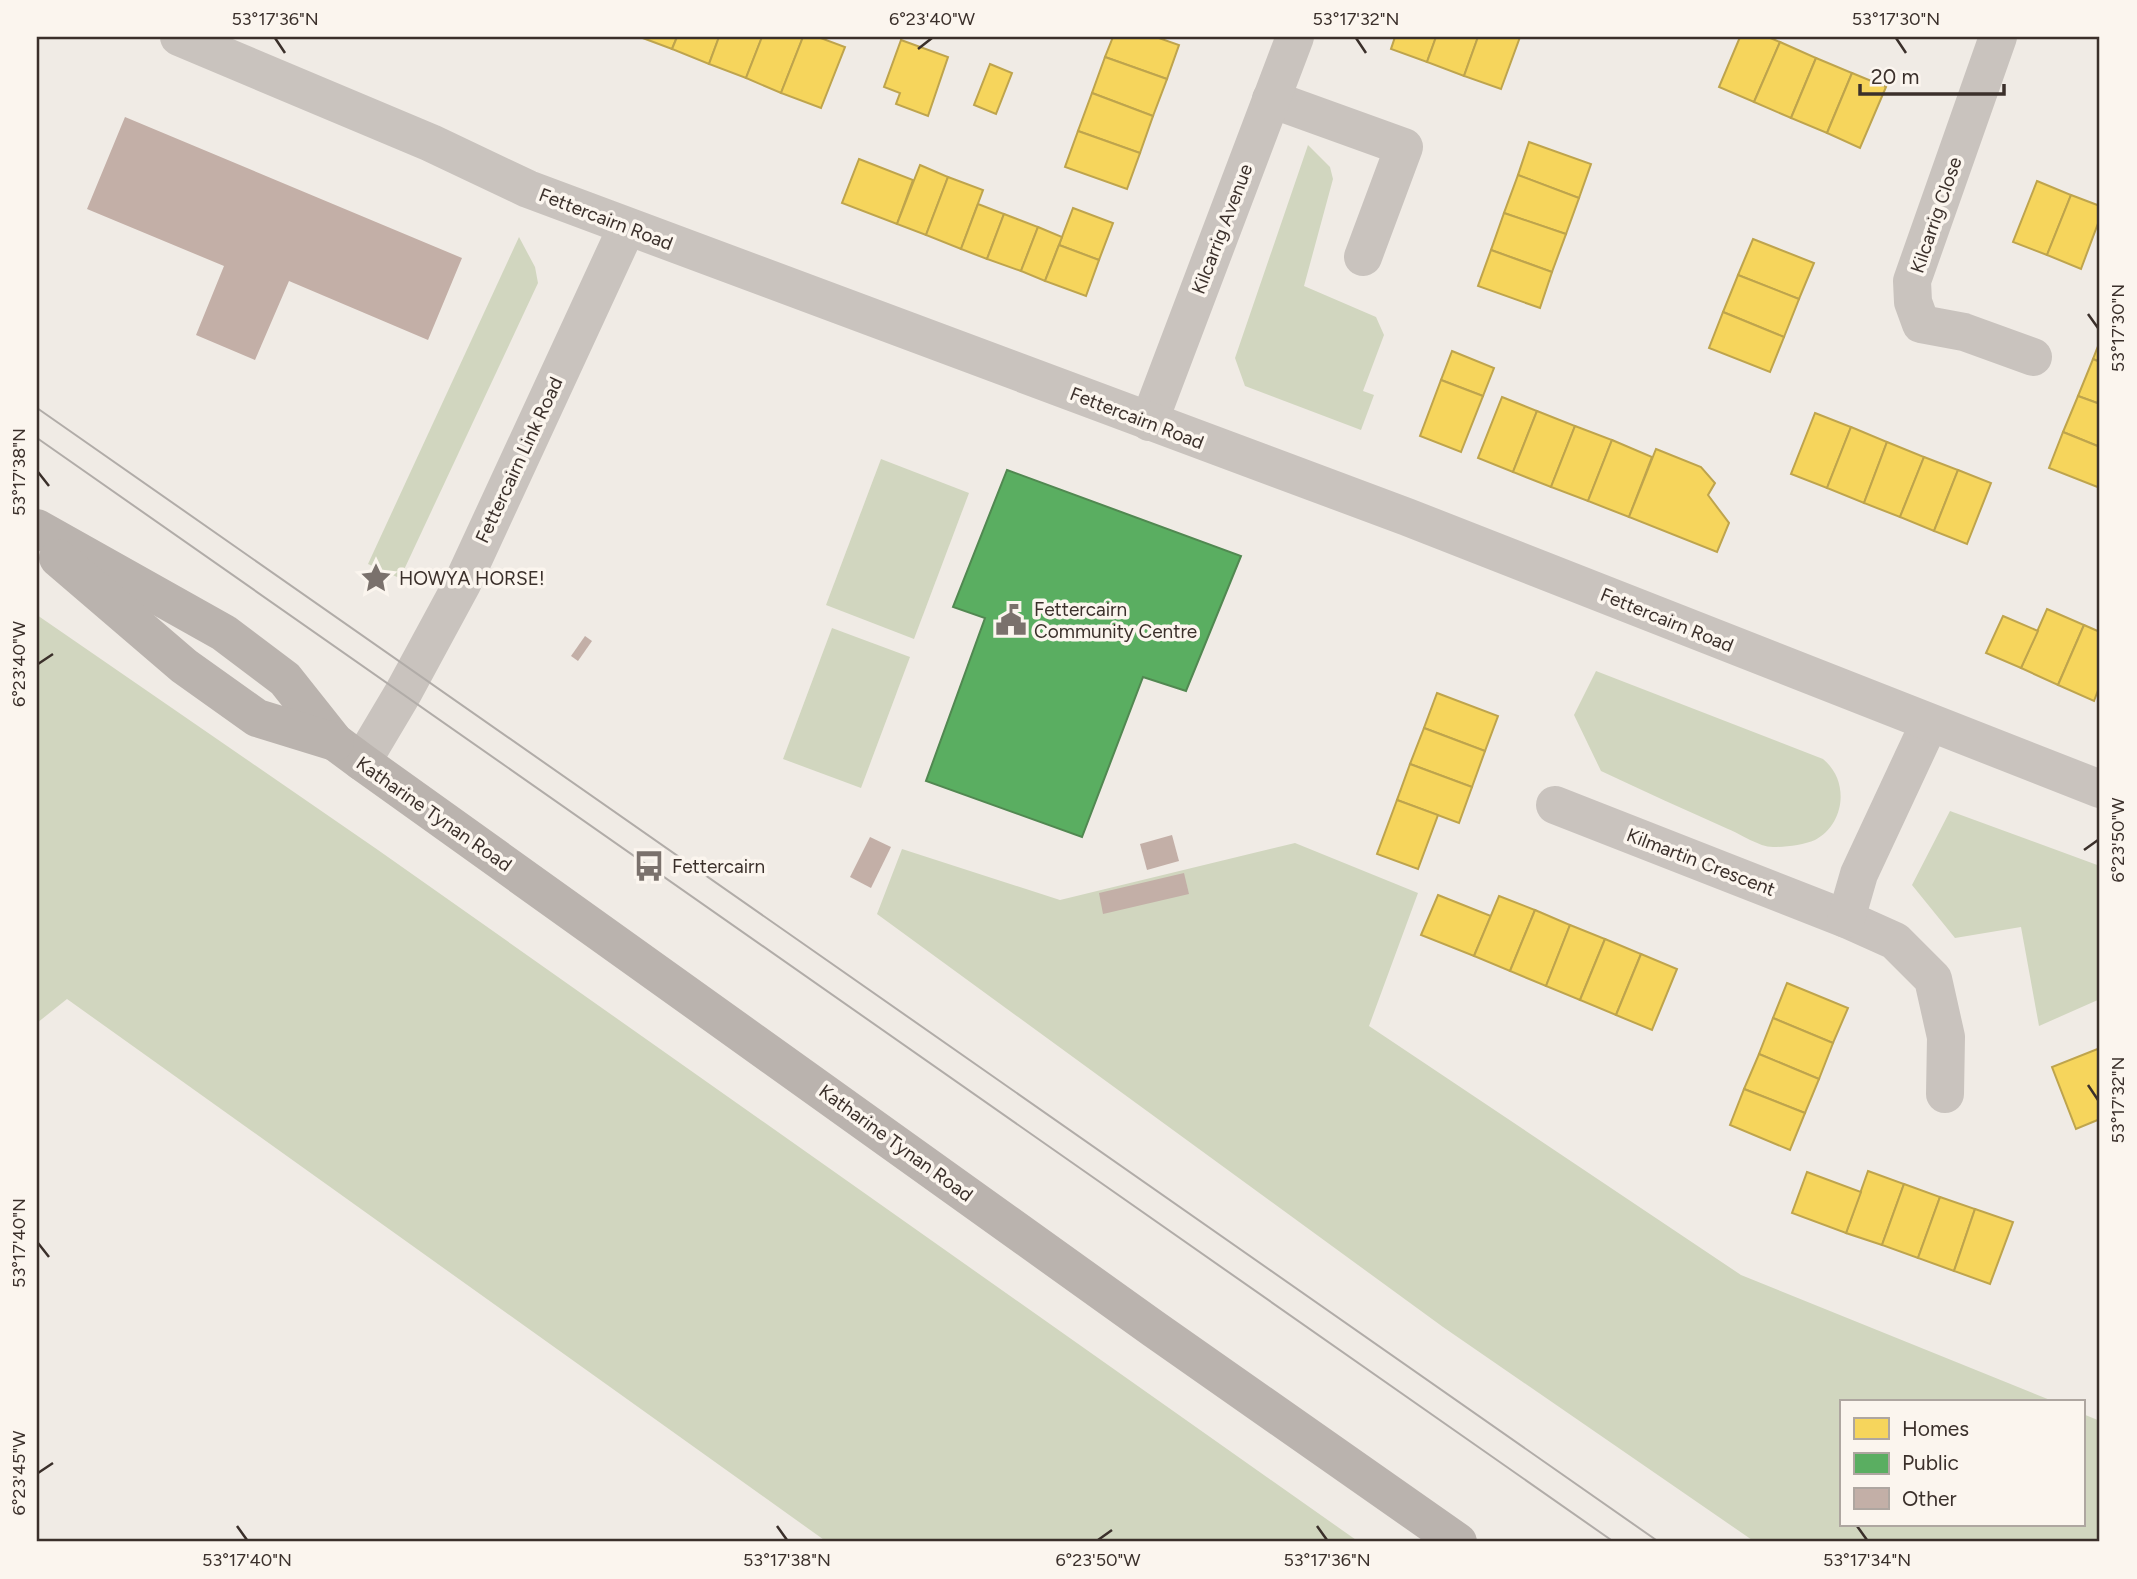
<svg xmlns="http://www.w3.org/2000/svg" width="2137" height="1579" font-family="Figtree,sans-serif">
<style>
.green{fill:#d1d6bf}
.homes{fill:#f6d55c;stroke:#bea44d;stroke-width:2}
.public{fill:#5aae61;stroke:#518851;stroke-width:2}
.building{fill:#c3afa7}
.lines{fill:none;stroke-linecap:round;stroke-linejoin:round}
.minor{stroke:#c9c3be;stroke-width:38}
.tertiary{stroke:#c9c3be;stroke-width:38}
.secondary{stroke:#bab3ae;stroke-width:38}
.tram{stroke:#b1aca8;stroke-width:2}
.ticks{fill:none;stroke:#3b302b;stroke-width:2.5}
.labels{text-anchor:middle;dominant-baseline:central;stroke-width:7;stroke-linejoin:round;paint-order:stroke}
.street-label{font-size:19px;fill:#3b302b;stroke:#fbf5ee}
.poi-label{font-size:19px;fill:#3b302b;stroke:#fbf5ee;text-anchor:start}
.neatline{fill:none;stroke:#3b302b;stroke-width:2.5}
.ticks-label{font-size:18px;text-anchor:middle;fill:#3b302b}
</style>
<rect width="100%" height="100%" fill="#f0ebe5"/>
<!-- green -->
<g class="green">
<polygon points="1308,145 1330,167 1333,179 1304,286 1376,317 1384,335 1363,391 1374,395 1361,430 1245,386 1235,358"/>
<polygon points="519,237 535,267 538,283 402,574 397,577 368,564"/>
<polygon points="881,459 969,493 914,639 826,605"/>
<polygon points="37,615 378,850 1359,1542 827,1542 67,999 37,1023"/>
<polygon points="832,628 910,657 861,788 783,759"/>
<path d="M1596,671l227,88c27,22 22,65 -8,81 -11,5 -30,7 -42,7 -14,0 -32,-13 -45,-18 -42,-19 -85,-38 -127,-58l-27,-56z"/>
<polygon points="1950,811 2100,866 2100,999 2039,1026 2021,927 1955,938 1912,885"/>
<polygon points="1295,843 1418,893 1369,1026 1741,1275 2055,1402 1841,1402 1841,1525 2083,1525 2083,1414 2100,1421 2100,1542 1755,1542 1443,1327 877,914 902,849 1060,900"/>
</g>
<!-- homes -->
<g class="homes">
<polygon points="640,37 677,37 672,49"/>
<polygon points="677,37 719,37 709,64 672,49"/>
<polygon points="719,37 762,37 746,78 709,64"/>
<polygon points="762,37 803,37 781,93 746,78"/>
<polygon points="803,37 818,37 845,47 821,108 781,93"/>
<polygon points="1113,37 1156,37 1179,45 1167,79 1105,57"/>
<polygon points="1395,37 1436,37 1427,62 1391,49"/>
<polygon points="1436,37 1478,37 1464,76 1427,62"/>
<polygon points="1478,37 1520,37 1501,89 1464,76"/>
<polygon points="1740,37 1768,37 1780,42 1754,102 1719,87"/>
<polygon points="901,40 948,57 928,116 896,104 900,93 884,87"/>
<polygon points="1780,42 1816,58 1791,118 1754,102"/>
<polygon points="1105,57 1167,79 1153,116 1092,93"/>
<polygon points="1816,58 1852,73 1827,133 1791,118"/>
<polygon points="990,64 1012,73 996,114 974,105"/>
<polygon points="1852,73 1886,87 1860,148 1827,133"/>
<polygon points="1092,93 1153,116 1140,153 1078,131"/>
<polygon points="1078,131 1140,153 1127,189 1065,167"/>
<polygon points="1529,142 1591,164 1579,198 1518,175"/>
<polygon points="859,159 913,180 897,224 842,203"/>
<polygon points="920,165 948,177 926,235 897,224"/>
<polygon points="1518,175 1579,198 1566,234 1504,213"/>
<polygon points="948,177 983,190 961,249 926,235"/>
<polygon points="2037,181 2071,195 2047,255 2013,242"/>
<polygon points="2071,195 2100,206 2100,218 2081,269 2047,255"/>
<polygon points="978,204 1004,214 987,259 961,249"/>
<polygon points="1073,208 1113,223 1099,260 1059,245"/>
<polygon points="1504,213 1566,234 1552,272 1491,250"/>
<polygon points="1004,214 1038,227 1021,271 987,259"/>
<polygon points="1038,227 1062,237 1045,281 1021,271"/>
<polygon points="1753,239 1814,263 1799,299 1738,275"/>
<polygon points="1059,245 1099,260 1086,296 1045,281"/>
<polygon points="1491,250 1552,272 1540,308 1478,286"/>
<polygon points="1738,275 1799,299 1784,337 1723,312"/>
<polygon points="1723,312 1784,337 1770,372 1709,348"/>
<polygon points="2100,341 2100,362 2093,359"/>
<polygon points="1452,351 1494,368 1483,396 1441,380"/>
<polygon points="2093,359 2100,362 2100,404 2078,396"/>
<polygon points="1441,380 1483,396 1461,452 1420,436"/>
<polygon points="2078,396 2100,404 2100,447 2063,432"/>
<polygon points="1502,397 1537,411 1513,472 1478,458"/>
<polygon points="1537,411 1575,426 1551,487 1513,472"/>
<polygon points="1815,413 1851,427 1827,488 1791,474"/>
<polygon points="1575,426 1612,440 1588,501 1551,487"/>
<polygon points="1851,427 1887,442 1864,503 1827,488"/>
<polygon points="2063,432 2100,447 2100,488 2049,468"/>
<polygon points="1612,440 1652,457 1629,517 1588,501"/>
<polygon points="1887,442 1924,457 1900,517 1864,503"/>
<polygon points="1656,449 1701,467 1715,483 1708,495 1729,523 1717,552 1629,517"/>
<polygon points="1924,457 1958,470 1934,531 1900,517"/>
<polygon points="1958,470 1991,483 1967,544 1934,531"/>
<polygon points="2047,609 2084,625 2058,685 2021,668"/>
<polygon points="2003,616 2038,631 2021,668 1986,653"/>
<polygon points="2084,625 2100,632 2100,685 2094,701 2058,685"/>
<polygon points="1437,693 1498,716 1485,751 1424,728"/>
<polygon points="1424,728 1485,751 1472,787 1410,764"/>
<polygon points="1410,764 1472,787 1459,823 1397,800"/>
<polygon points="1397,800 1438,815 1418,869 1377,854"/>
<polygon points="1438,895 1491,916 1474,956 1421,935"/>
<polygon points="1499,896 1535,910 1510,971 1474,956"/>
<polygon points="1535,910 1570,925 1546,986 1510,971"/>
<polygon points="1570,925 1605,939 1580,1000 1546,986"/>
<polygon points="1605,939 1641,954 1616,1015 1580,1000"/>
<polygon points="1641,954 1677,969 1652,1030 1616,1015"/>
<polygon points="1787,983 1848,1008 1833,1043 1773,1018"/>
<polygon points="1773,1018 1833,1043 1819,1079 1759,1054"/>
<polygon points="2100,1048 2100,1119 2076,1129 2052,1067"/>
<polygon points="1759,1054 1819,1079 1805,1113 1744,1089"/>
<polygon points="1744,1089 1805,1113 1790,1150 1730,1125"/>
<polygon points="1868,1171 1904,1184 1882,1245 1846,1233"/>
<polygon points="1807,1172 1861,1192 1846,1233 1792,1213"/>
<polygon points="1904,1184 1940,1197 1918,1258 1882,1245"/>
<polygon points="1940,1197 1975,1209 1954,1271 1918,1258"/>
<polygon points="1975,1209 2013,1222 1990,1284 1954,1271"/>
</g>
<!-- public -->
<polygon class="public" points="1007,470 1241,556 1186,691 1143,677 1082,837 926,781 985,618 953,607"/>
<!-- building -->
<g class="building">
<polygon points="125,117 462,258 428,340 289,281 255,360 196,335 224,266 87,209"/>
<polygon points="585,636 592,641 578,661 571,656"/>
<polygon points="1172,835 1179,861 1147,870 1140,844"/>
<polygon points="870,837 891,847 871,888 850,877"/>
<polygon points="1184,873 1189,894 1103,914 1099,893"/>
</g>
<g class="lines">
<!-- minor -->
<g class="minor">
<polyline points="1998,37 1912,281 1913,302 1921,324 1964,332 2033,357"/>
<polyline points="1271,99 1404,147 1363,257"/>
<polyline points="1149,422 1295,37"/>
<polyline points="1555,805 1846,919 1895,941 1933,979 1946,1037 1945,1094"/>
<polyline points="1846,919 1859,874 1929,724"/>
</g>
<!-- tertiary -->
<g class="tertiary">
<polyline points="179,37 431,143 528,189 1407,517 2100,789"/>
<polyline points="362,762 403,693 462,584 627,227"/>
</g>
<!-- secondary -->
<g class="secondary">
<polyline points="37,528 224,633 285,679 335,742 362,762 1154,1329 1458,1542"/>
<polyline points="58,558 184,666 257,718 335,742"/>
</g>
<!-- tram -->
<g class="tram">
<polyline points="37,408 1659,1542"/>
<polyline points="37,438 1614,1542"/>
</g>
</g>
<!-- ticks -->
<path class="ticks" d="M275,38l10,15M1356,38l10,15M1896,38l10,15M918,49l14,-11M2088,314l10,14M38,472l11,14M38,664l15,-10M2084,850l14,-10M2088,1085l10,15M38,1243l11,14M38,1473l15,-10M237,1526l10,14M777,1526l10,14M1317,1526l10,14M1857,1526l10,14M1098,1540l14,-10"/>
<!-- icons -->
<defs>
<symbol id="sight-bare" viewBox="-9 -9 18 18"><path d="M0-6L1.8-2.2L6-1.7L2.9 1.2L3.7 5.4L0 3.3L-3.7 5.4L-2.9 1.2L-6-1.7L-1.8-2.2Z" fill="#7a716c" stroke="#fbf5ee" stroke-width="2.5" paint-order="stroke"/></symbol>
<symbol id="civic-bare" viewBox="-9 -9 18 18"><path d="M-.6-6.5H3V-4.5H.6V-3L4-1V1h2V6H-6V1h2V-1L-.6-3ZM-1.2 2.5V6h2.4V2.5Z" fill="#7a716c" stroke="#fbf5ee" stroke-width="2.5" paint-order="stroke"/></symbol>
<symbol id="bus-bare" viewBox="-9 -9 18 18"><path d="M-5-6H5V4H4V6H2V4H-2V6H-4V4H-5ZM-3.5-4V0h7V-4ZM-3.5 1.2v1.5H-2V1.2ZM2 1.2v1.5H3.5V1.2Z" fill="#7a716c" stroke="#fbf5ee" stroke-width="2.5" paint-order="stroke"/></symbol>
</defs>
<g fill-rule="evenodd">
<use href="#sight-bare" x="354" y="556" width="44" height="44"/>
<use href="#civic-bare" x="989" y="598" width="44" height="44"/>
<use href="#bus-bare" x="627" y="844" width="44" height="44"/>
</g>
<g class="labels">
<!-- street labels -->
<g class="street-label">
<text transform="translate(1936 215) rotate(-71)">Kilcarrig Close</text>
<text transform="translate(606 219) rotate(21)">Fettercairn Road</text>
<text transform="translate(1222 229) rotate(-69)">Kilcarrig Avenue</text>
<text transform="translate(1137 418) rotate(21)">Fettercairn Road</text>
<text transform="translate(519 460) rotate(-65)">Fettercairn Link Road</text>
<text transform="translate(1667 620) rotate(22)">Fettercairn Road</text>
<text transform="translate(434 814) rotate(35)">Katharine Tynan Road</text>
<text transform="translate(1701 862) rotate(21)">Kilmartin Crescent</text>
<text transform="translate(896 1143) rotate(36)">Katharine Tynan Road</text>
</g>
<!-- poi labels -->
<g class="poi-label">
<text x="399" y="578">HOWYA HORSE!</text>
<text x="1034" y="609">Fettercairn<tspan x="1034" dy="22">Community Centre</tspan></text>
<text x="672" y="866">Fettercairn</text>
</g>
</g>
<!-- border -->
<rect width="2137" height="1579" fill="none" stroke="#fbf5ee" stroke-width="77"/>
<!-- legend -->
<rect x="1840" y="1400" width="245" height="126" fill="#fbf5ee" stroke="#aea6a0" stroke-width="2"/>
<rect x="1854" y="1418" width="35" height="21" fill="#f6d55c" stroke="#aea6a0" stroke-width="2"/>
<text x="1902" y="1436" font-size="21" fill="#3b302b">Homes</text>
<rect x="1854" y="1453" width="35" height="21" fill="#5aae61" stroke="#aea6a0" stroke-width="2"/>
<text x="1902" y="1470" font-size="21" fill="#3b302b">Public</text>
<rect x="1854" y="1488" width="35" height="21" fill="#c3afa7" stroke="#aea6a0" stroke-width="2"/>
<text x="1902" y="1506" font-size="21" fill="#3b302b">Other</text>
<!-- scale -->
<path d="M1860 84v10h144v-10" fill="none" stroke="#3b302b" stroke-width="3.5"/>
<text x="1871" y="84" font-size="21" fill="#3b302b" stroke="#fbf5ee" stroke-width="5" paint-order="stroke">20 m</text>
<rect x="38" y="38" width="2060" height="1502" class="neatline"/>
<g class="ticks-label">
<text x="275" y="25">53°17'36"N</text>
<text x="932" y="25">6°23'40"W</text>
<text x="1356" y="25">53°17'32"N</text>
<text x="1896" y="25">53°17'30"N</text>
<text transform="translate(2118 328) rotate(-90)" y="6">53°17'30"N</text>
<text transform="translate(19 472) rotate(-90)" y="6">53°17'38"N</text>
<text transform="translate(19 664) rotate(-90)" y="6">6°23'40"W</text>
<text transform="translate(2118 840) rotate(-90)" y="6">6°23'50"W</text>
<text transform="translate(2118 1100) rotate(-90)" y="6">53°17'32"N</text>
<text transform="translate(19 1243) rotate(-90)" y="6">53°17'40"N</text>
<text transform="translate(19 1473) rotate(-90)" y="6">6°23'45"W</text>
<text x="247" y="1566">53°17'40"N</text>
<text x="787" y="1566">53°17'38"N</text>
<text x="1098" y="1566">6°23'50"W</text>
<text x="1327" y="1566">53°17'36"N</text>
<text x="1867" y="1566">53°17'34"N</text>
</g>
</svg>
